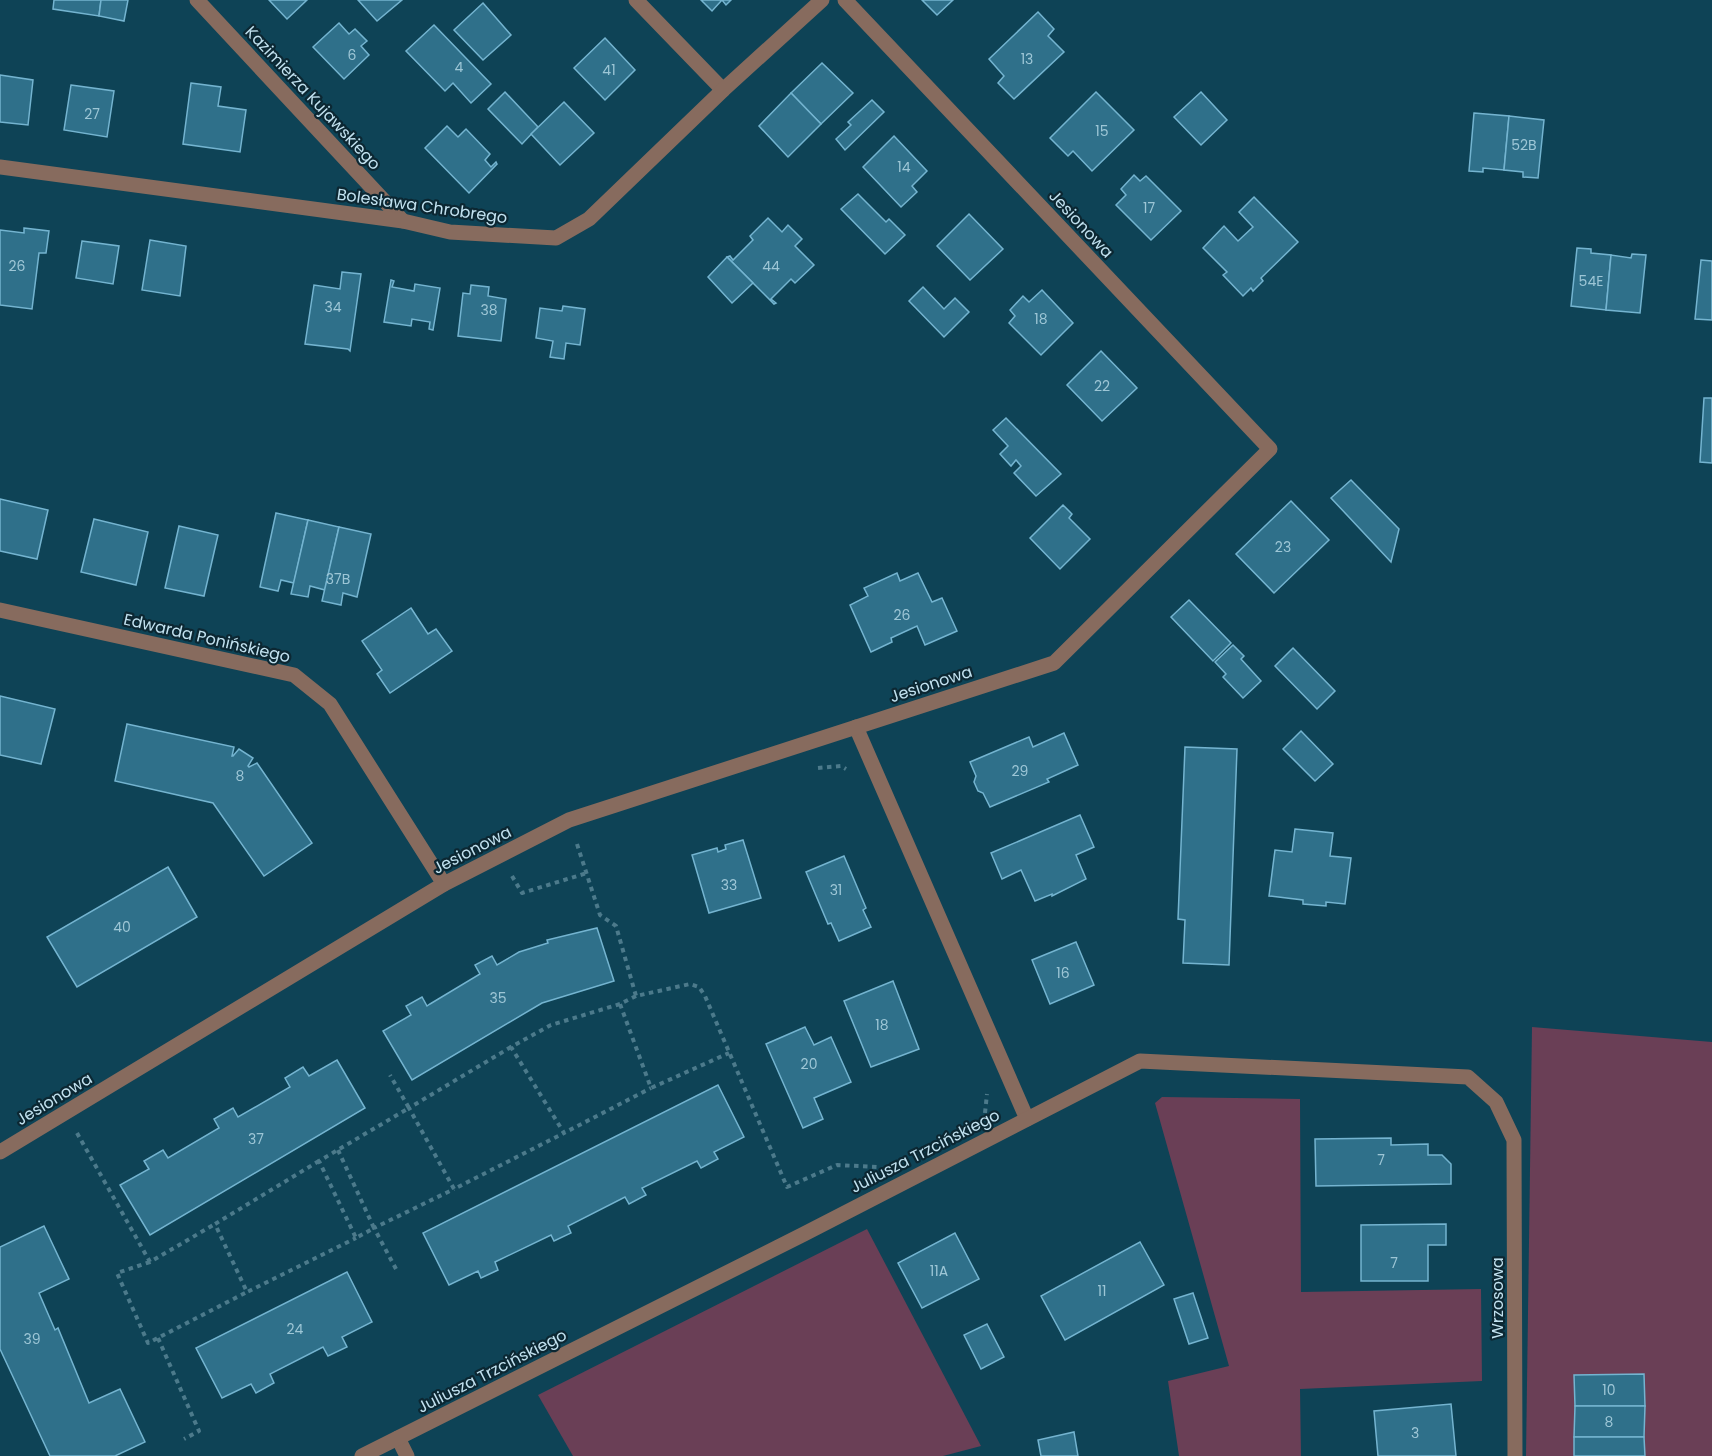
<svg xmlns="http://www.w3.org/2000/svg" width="1712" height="1456" font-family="Poppins,sans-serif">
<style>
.green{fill:#6a3f56}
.building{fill:#2f708a;stroke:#74b4d0;stroke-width:1.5}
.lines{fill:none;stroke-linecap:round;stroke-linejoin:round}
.path{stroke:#4c7a8b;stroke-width:4;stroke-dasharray:4.5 4.5;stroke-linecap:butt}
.minor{stroke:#876b5e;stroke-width:15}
.labels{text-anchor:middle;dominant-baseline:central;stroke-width:4.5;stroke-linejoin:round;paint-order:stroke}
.number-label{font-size:14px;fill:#9dc6d6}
.street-label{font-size:16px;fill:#c2e2f0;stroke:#0c2732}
</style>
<rect width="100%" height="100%" fill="#0e4356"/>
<!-- green -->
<g class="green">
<polygon points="1532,1027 1712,1042 1712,1456 1526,1456"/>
<polygon points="1162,1097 1300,1099 1301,1292 1481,1289 1482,1381 1300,1389 1301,1456 1179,1456 1168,1381 1229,1366 1155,1103"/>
<polygon points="867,1229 981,1446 943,1456 573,1456 538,1395"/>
</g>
<!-- building -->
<g class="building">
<polygon points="54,0 101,0 99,16 53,9"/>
<polygon points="101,0 128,0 124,21 99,16"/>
<polygon points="269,0 307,0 287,19"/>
<polygon points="358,0 402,0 377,21"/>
<polygon points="701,0 731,0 726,5 722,0 712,11"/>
<polygon points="922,0 953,0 937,15"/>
<polygon points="483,3 511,35 483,60 454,30"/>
<polygon points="1038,12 1054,29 1048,36 1064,52 1014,99 998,83 1004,76 989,59"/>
<polygon points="339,23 349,34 355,29 367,41 361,46 369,55 344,79 313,47"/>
<polygon points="434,25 491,84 471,103 453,83 445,91 406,51"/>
<polygon points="605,38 635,70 605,100 574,68"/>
<polygon points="822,63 853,93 821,124 791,93"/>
<polygon points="0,75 33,80 28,125 0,122"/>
<polygon points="191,83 221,87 218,106 246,110 240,152 183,144"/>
<polygon points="71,85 114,91 107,137 64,130"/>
<polygon points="505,92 538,127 522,144 488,109"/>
<polygon points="1096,92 1134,130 1092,171 1073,151 1068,156 1050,138"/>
<polygon points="1201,92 1227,120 1201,145 1174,117"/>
<polygon points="791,93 821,124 788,157 759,126"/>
<polygon points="872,100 884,112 845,150 836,139 851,125 848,122"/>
<polygon points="564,102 594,133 560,165 531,134"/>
<polygon points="1474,113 1509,116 1504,170 1483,168 1483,172 1469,171"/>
<polygon points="1509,116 1544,120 1538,178 1523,177 1523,172 1504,170"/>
<polygon points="447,126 458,137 466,129 490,154 485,160 491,167 496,162 497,164 469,193 425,148"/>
<polygon points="894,136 927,171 912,186 917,192 901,207 863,167"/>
<polygon points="1134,175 1140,181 1146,176 1181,211 1151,240 1116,205 1126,195 1121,189"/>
<polygon points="858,194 886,222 889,219 905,235 885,254 841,209"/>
<polygon points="1254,197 1298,242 1261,278 1263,281 1253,291 1251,288 1243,296 1223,275 1227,272 1203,248 1224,226 1238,241 1253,227 1239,212"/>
<polygon points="969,214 1003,249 970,280 937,246"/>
<polygon points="768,218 782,232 788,225 802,239 795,246 814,265 795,283 791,279 771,299 776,303 774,304 727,257 730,256 733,260 753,240 750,236"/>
<polygon points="24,228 49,231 46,253 39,253 32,309 0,305 0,230 24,233"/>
<polygon points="150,240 186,246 180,296 142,290"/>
<polygon points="82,241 119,246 113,284 76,278"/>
<polygon points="1577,248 1591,249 1591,253 1611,255 1606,310 1571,306"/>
<polygon points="1632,254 1646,255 1640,313 1606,310 1611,255 1631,258"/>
<polygon points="727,257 753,283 732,303 708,277"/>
<polygon points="1701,260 1712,261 1712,320 1695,319"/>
<polygon points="342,272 361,274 350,351 348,349 305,344 314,285 340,289"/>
<polygon points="391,280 394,281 392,287 414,291 415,284 440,288 433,330 429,329 430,322 412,319 411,326 384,322"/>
<polygon points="471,285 489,287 488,296 506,299 501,341 458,336 463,293 470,294"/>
<polygon points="923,287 944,309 955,298 969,312 944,337 909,301"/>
<polygon points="1042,290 1073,323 1041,355 1009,323 1015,316 1010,310 1023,296 1029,302"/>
<polygon points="563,306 585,309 580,345 566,343 564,359 550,357 553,341 536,338 540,308 562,311"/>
<polygon points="1101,351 1137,388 1102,421 1067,385"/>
<polygon points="1704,398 1712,398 1712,463 1700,462"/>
<polygon points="1006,418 1061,474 1036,496 1014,473 1021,466 1016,460 1011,466 1000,454 1008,446 993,430"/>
<polygon points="1351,480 1399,529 1391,562 1331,498"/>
<polygon points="0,499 48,510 37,559 0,551"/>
<polygon points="1291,501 1329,540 1274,593 1236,554"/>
<polygon points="1063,505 1072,514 1069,518 1090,539 1060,569 1030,538"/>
<polygon points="276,513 308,520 294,583 281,580 278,591 260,587"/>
<polygon points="94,519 148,532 136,585 81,572"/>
<polygon points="308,520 339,527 325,590 310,586 308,597 291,594"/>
<polygon points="179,526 218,535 204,596 165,588"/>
<polygon points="339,527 371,534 357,597 343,593 341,605 322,601"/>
<polygon points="897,573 900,581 918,573 932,602 942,598 957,631 925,645 917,626 891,638 892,642 871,652 850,605 868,596 864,588"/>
<polygon points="1189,600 1231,643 1213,661 1171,617"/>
<polygon points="411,608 428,634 436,629 452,651 390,693 377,674 382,670 362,641"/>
<polygon points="1233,645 1244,656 1241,659 1261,681 1243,698 1223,677 1226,674 1215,662"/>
<polygon points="1293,648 1335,691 1317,709 1275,666"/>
<polygon points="0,696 55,709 41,764 0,755"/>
<polygon points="127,724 234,747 232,756 233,756 239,749 253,758 248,766 249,767 257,763 312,843 264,876 213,803 115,781"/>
<polygon points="1301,731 1333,764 1315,781 1283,749"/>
<polygon points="1064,733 1078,765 1047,779 1049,782 990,807 983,793 978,791 974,782 976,776 970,762 1029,737 1033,747"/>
<polygon points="1185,747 1237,749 1229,965 1183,963 1185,920 1178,919"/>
<polygon points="1080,815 1094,847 1076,855 1086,879 1052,896 1052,894 1035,901 1021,870 1002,879 991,853"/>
<polygon points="1295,829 1333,833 1330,856 1351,858 1345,904 1326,902 1326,906 1303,904 1303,900 1269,896 1275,850 1292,852"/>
<polygon points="743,840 761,898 709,913 692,855 717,848 718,852 726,849 725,845"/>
<polygon points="844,856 866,908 863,910 871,927 839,941 831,923 828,924 806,872"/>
<polygon points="168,867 197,917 77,987 47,937"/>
<polygon points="597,928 614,981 542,1003 412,1080 383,1031 411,1015 406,1006 422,997 427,1006 430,1004 480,974 475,965 492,956 497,965 519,952 548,943 547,940"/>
<polygon points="1076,942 1094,985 1050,1004 1032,960"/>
<polygon points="893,981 919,1049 871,1067 844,1001"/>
<polygon points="805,1027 814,1045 831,1037 851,1082 814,1098 823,1119 803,1128 766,1044"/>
<polygon points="337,1060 365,1108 150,1235 120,1185 149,1169 144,1161 163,1150 168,1158 219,1128 214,1119 233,1108 238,1117 290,1087 285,1078 303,1067 309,1076"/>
<polygon points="718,1085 744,1137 714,1152 718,1159 701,1168 697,1161 642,1188 646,1195 629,1204 625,1197 568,1226 571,1233 554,1241 551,1235 495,1262 498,1270 481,1278 478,1271 449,1285 423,1233"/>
<polygon points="1391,1138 1391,1145 1428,1144 1428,1155 1442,1155 1451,1164 1451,1184 1316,1186 1315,1139"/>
<polygon points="1446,1224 1446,1245 1428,1245 1428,1281 1361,1281 1361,1225"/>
<polygon points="44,1226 69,1279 39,1293 55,1330 58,1328 89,1403 120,1389 145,1442 115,1456 50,1456 0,1349 0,1247"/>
<polygon points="955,1233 979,1279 922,1308 898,1263"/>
<polygon points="1140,1242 1164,1285 1065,1340 1041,1296"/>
<polygon points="347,1272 372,1322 342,1337 347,1347 328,1356 323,1347 270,1374 274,1383 256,1393 251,1384 222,1398 196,1348"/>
<polygon points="1193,1293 1208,1338 1189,1344 1174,1299"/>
<polygon points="987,1324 1004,1357 981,1369 964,1335"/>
<polygon points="1644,1374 1645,1406 1575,1406 1574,1375"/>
<polygon points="1451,1404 1456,1456 1378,1456 1374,1411"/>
<polygon points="1575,1406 1645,1406 1644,1437 1574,1437"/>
<polygon points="1074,1432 1078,1456 1041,1456 1038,1440"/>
<polygon points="1574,1437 1644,1437 1645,1456 1574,1456"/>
</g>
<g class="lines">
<!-- path -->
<g class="path">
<polyline points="818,768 841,766 846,769"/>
<polyline points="577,844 600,915 616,926 636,996 690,984 699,987 705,996 787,1187 837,1165 877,1167"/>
<polyline points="512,876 522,893 587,873"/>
<polyline points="636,996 620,1004 651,1088 729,1053"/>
<polyline points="620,1004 551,1025 511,1047 564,1133 651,1088"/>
<polyline points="511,1047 409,1108 454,1189 564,1133"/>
<polyline points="985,1113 987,1094"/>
<polyline points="77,1133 150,1262 215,1224"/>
<polyline points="338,1150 374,1228 356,1238 319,1161 409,1108 390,1075"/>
<polyline points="319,1161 215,1224 247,1292 356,1238"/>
<polyline points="150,1262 117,1273 148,1343 247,1292"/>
<polyline points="396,1269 374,1228 454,1189"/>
<polyline points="158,1338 199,1431 184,1439"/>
</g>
<!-- minor -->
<g class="minor">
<polyline points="197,0 403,221"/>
<polyline points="636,0 723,90"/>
<polyline points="0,167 403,221 450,232 556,238 589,219 723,90 822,0"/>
<polyline points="0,610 294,675 330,704 444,884"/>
<polyline points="856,727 1027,1119"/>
<polyline points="0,1152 444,884 569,820 1054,663 1270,449 845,0"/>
<polyline points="398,1438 407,1456"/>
<polyline points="362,1456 804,1234 1140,1061 1468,1077 1496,1102 1514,1140 1515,1456"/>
</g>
</g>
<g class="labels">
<!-- number labels -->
<g class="number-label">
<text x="352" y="55">6</text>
<text x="1027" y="59">13</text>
<text x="459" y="67">4</text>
<text x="609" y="70">41</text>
<text x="92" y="114">27</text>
<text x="1102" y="131">15</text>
<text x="1524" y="145">52B</text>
<text x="904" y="167">14</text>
<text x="1149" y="208">17</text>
<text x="17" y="266">26</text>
<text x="771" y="266">44</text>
<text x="1591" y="281">54E</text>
<text x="333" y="307">34</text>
<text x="489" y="310">38</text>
<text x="1041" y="319">18</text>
<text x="1102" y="386">22</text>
<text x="1283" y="547">23</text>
<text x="338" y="579">37B</text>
<text x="902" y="615">26</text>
<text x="1020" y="771">29</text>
<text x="240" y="776">8</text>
<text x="729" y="885">33</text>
<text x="836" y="890">31</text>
<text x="122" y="927">40</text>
<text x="1063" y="973">16</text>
<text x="498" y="998">35</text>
<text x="882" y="1025">18</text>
<text x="809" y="1064">20</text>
<text x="256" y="1139">37</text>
<text x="1381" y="1160">7</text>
<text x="1394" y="1263">7</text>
<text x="939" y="1271">11A</text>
<text x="1102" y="1291">11</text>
<text x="295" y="1329">24</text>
<text x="32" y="1339">39</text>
<text x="1609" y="1390">10</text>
<text x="1609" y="1422">8</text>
<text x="1415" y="1433">3</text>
</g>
<!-- street labels -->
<g class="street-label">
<text transform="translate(313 98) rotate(47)">Kazimierza Kujawskiego</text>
<text transform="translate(422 206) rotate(8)">Bolesława Chrobrego</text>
<text transform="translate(1081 224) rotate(47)">Jesionowa</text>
<text transform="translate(207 638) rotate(13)">Edwarda Ponińskiego</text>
<text transform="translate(931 684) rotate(-18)">Jesionowa</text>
<text transform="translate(472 850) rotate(-27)">Jesionowa</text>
<text transform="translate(54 1099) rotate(-31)">Jesionowa</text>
<text transform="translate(925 1151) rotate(-27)">Juliusza Trzcińskiego</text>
<text transform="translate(1497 1298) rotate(-90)">Wrzosowa</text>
<text transform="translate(492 1371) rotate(-27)">Juliusza Trzcińskiego</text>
</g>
</g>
</svg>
